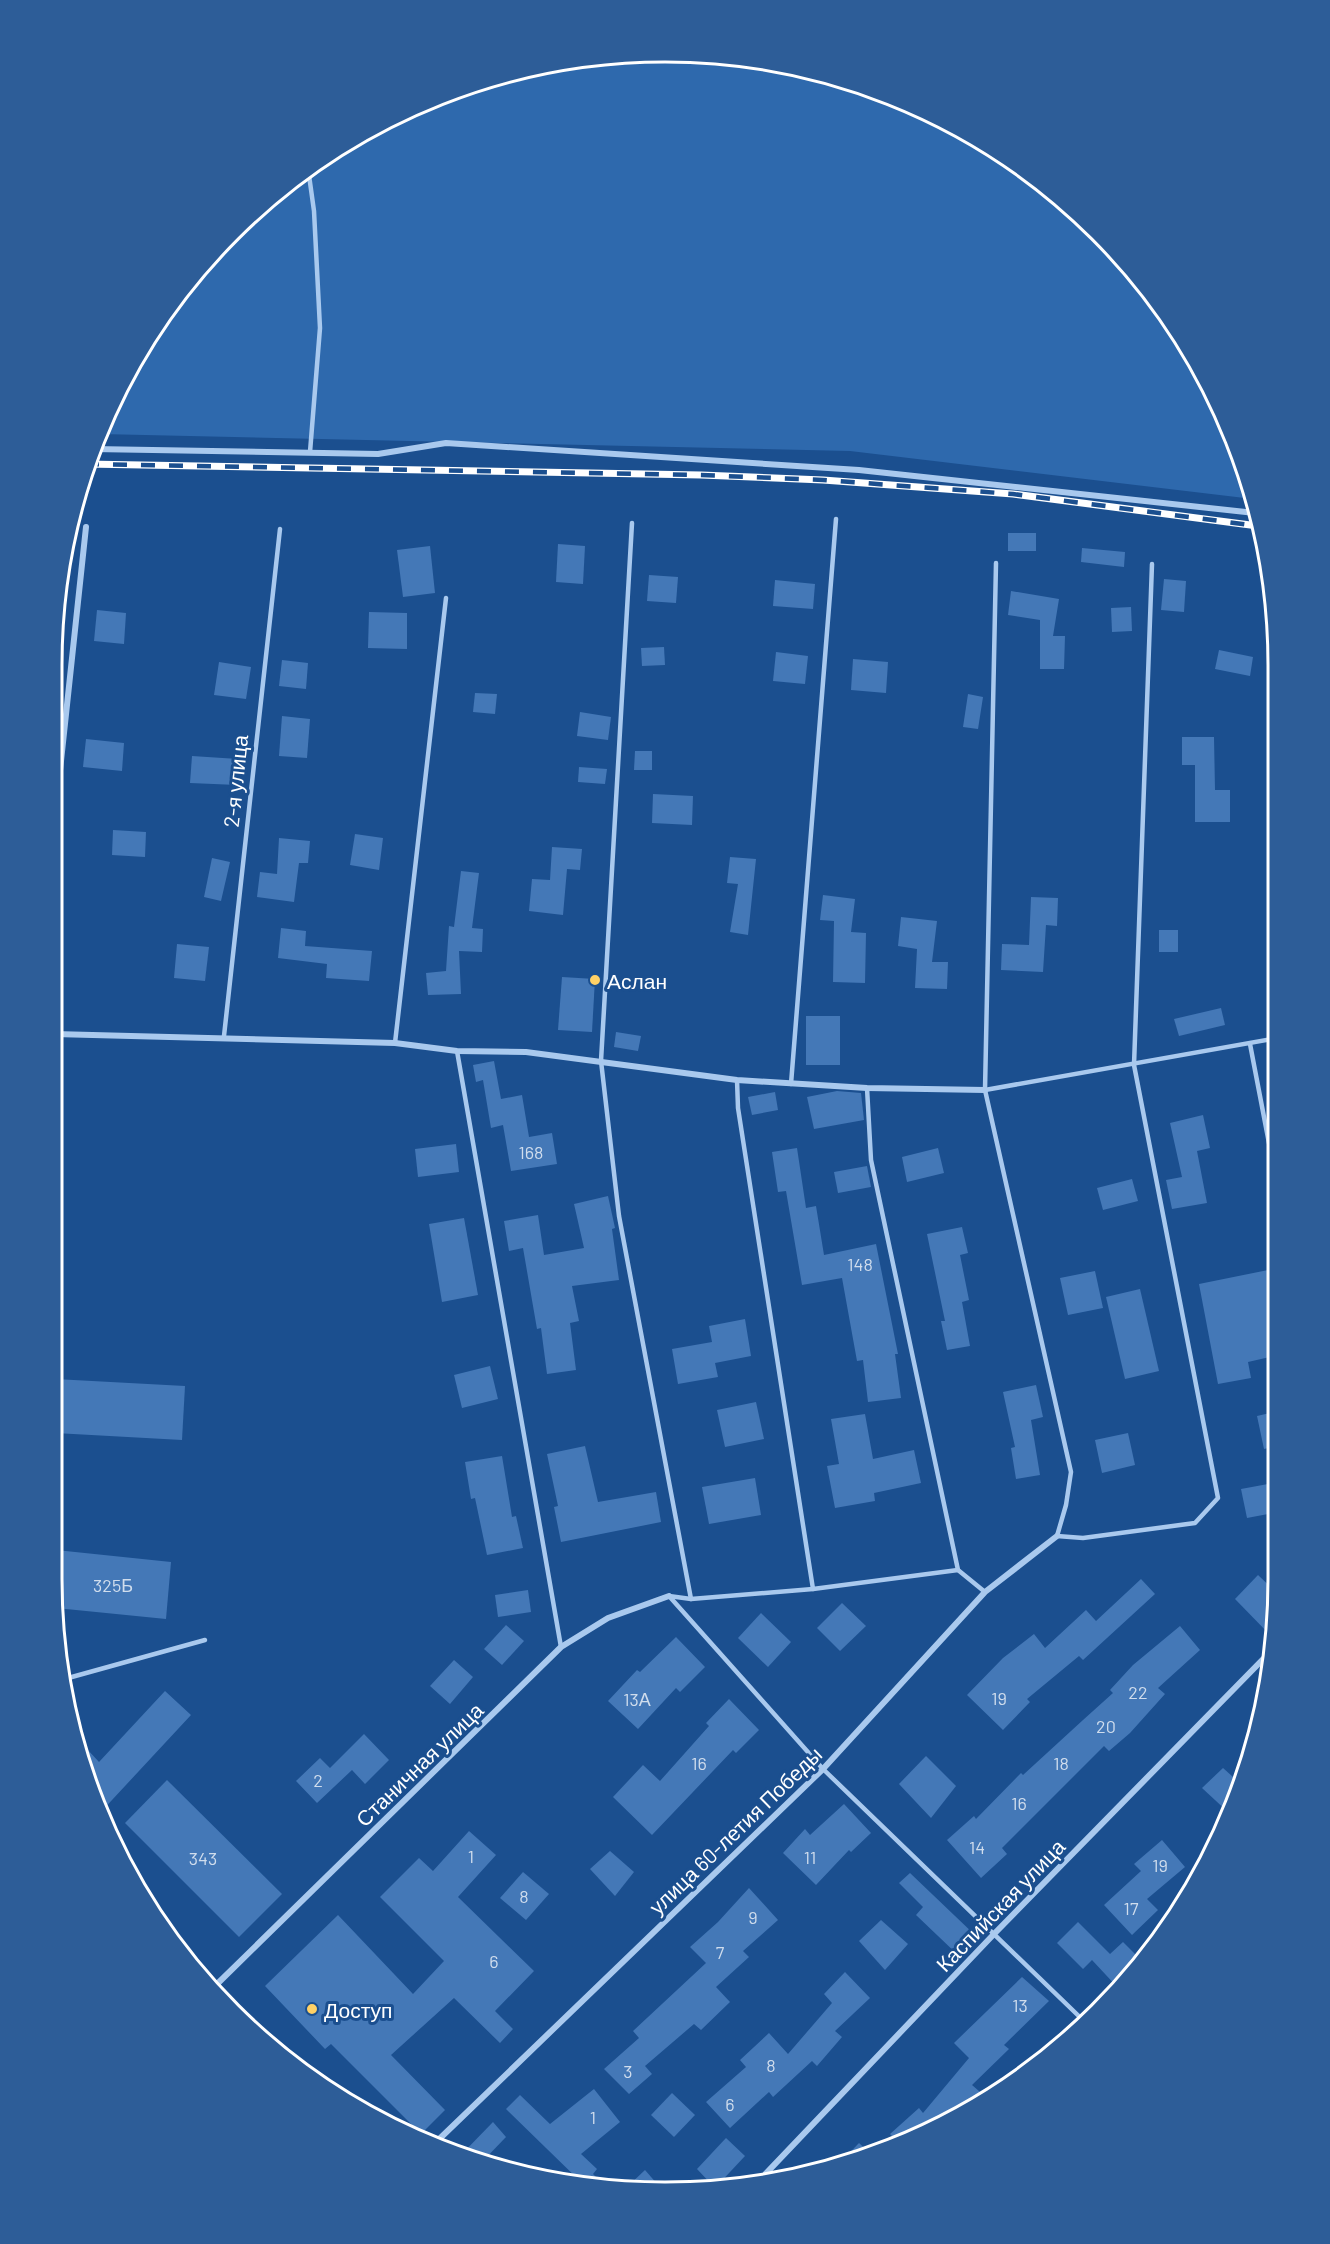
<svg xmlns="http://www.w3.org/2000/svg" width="1330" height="2244" font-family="Barlow,sans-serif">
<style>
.green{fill:#2e69ad}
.building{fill:#4478b7}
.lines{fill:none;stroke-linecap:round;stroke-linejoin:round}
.service{stroke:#a9c9ee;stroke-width:4.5}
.minor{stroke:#a9c9ee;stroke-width:6}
.rail-casing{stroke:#fff;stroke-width:7}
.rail{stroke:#1b4f8f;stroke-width:4.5;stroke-dasharray:14;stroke-linecap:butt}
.poi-dot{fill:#ffd166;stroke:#1b4f8f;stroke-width:2}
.labels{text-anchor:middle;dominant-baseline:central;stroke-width:6;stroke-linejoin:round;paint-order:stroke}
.number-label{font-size:18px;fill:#d0dded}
.street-label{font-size:21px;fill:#fff;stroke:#1b4f8f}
.poi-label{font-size:21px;fill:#fff;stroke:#1b4f8f;text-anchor:start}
.rim{fill:none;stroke:#fff;stroke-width:3}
</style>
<rect width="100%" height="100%" fill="#1b4f8f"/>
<!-- green -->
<polygon class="green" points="665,51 785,63 900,98 1006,155 1126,260 1197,358 1247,468 1253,499 850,451 100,434 155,324 231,231 324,154 430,98 546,63"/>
<!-- building -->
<g class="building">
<rect x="1008" y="533" width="28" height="18"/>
<polygon points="558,544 585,546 583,584 556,582"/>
<polygon points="430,546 435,593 403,597 397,550"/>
<polygon points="1082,548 1125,552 1124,567 1081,562"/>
<polygon points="649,575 678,577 676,603 647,601"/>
<polygon points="1164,579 1186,581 1184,612 1161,610"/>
<polygon points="775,580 815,584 813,609 773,606"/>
<polygon points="1011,591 1059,599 1053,636 1065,636 1064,669 1040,669 1040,620 1008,615"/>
<polygon points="1131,607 1132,631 1112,632 1111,608"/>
<polygon points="97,610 126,613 124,644 94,641"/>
<polygon points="369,612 407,613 407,649 368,648"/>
<polygon points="664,647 665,665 642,666 641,648"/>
<polygon points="1219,650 1253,657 1250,676 1215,669"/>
<polygon points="776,652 808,656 805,684 773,681"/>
<polygon points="853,659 888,662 886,693 851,690"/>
<polygon points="282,660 308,663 306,689 279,686"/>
<polygon points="219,662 251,667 246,699 214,695"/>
<polygon points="475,693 497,694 495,714 473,712"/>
<polygon points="968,694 983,697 978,729 963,727"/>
<polygon points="580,712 611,717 608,740 577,736"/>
<polygon points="282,716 310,719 307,758 279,756"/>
<polygon points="1182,737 1214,737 1215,790 1230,790 1230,822 1195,822 1195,765 1182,765"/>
<polygon points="86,739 124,743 122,771 83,767"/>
<polygon points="635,751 652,751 652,770 634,770"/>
<polygon points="192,756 238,759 237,785 190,783"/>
<polygon points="579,767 607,769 605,784 578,782"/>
<polygon points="653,794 693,796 692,825 652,823"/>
<polygon points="113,830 146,832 145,857 112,855"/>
<polygon points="355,834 383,838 379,870 350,865"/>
<polygon points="279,838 310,841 308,863 299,863 294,902 257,897 260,872 277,874"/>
<polygon points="552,847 582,849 580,870 567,869 563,915 529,911 532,879 550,880"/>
<polygon points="730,857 756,859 748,935 730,932 738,884 727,883"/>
<polygon points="212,858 230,862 221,901 204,897"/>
<polygon points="461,871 479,873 472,928 483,929 482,952 459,951 461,994 428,995 426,973 446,971 449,926 454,927"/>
<polygon points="823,895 855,899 851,932 866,933 865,983 833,982 834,921 820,920"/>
<polygon points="1031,897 1058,898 1057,926 1046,925 1043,972 1001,970 1002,944 1029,945"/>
<polygon points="901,917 937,921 932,962 948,962 947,989 915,988 917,949 898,946"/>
<polygon points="281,928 306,931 305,946 372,951 369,981 326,978 327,964 278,958"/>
<rect x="1159" y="930" width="19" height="22"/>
<polygon points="177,944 209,947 205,981 174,978"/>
<polygon points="562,977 595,979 592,1032 558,1030"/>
<polygon points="1221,1008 1225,1025 1179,1036 1174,1019"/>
<rect x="806" y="1016" width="34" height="49"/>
<polygon points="616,1032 641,1036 638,1051 614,1047"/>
<polygon points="494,1061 501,1099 522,1095 529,1137 552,1133 557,1164 511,1171 503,1125 491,1128 483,1080 476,1082 473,1065"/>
<polygon points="837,1091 861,1093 864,1120 814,1129 807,1097"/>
<polygon points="775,1092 778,1110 752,1115 748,1097"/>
<polygon points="1203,1115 1210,1148 1197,1151 1207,1203 1172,1209 1166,1180 1182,1177 1170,1123"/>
<polygon points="456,1144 459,1172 418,1177 415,1149"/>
<polygon points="797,1148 806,1208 816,1206 824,1255 876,1244 898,1354 895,1354 901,1398 868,1402 863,1360 857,1361 842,1278 802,1285 786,1191 778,1192 772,1152"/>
<polygon points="938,1148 944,1173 907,1182 902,1157"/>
<polygon points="867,1166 871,1187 838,1193 834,1172"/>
<polygon points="1132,1179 1138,1201 1103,1210 1097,1188"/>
<polygon points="608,1196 615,1228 612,1229 619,1280 572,1286 579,1321 570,1323 576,1370 547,1374 541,1328 537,1329 523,1248 509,1251 504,1221 538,1215 544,1255 584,1248 574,1204"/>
<polygon points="464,1218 478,1295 442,1302 429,1224"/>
<polygon points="962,1227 968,1253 960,1255 969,1300 962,1302 970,1346 947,1350 941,1321 945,1321 927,1234"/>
<polygon points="1278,1268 1278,1355 1248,1362 1251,1378 1218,1384 1199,1284"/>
<polygon points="1095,1271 1103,1308 1068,1315 1060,1278"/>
<polygon points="1140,1289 1159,1371 1125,1379 1106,1297"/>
<polygon points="745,1319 751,1356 715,1363 718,1377 678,1384 672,1349 712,1342 709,1326"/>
<polygon points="490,1366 498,1399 462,1408 454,1375"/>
<polygon points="55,1379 185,1386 182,1440 55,1433"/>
<polygon points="1036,1385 1043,1417 1031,1420 1040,1475 1016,1479 1011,1448 1015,1447 1003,1392"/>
<polygon points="756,1402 764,1439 725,1447 717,1410"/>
<polygon points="1278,1411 1278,1446 1264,1449 1257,1416"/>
<polygon points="865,1414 873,1459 914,1450 921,1483 874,1493 875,1501 835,1508 827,1466 839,1464 831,1419"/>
<polygon points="1128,1433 1135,1465 1102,1473 1095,1440"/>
<polygon points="585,1446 598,1502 656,1492 661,1522 561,1542 554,1507 558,1506 547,1454"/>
<polygon points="502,1456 512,1517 516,1516 523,1548 487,1555 475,1498 471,1499 465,1462"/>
<polygon points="755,1478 761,1515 709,1524 702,1487"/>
<polygon points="1278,1482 1278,1512 1247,1518 1241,1489"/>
<polygon points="56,1550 171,1562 166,1619 56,1608"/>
<polygon points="1258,1575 1278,1594 1278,1620 1274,1639 1235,1599"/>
<polygon points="1141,1579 1155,1594 1083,1660 1079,1656 1027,1699 1030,1702 1003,1730 967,1695 1003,1658 1034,1634 1045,1648 1086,1610 1096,1621"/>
<polygon points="528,1590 531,1612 498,1617 495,1595"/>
<polygon points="842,1603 866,1626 840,1651 817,1628"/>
<polygon points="761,1613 791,1642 768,1667 738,1638"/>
<polygon points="506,1625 524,1641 502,1665 484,1649"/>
<polygon points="1180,1626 1200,1650 1158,1688 1165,1694 1130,1733 1109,1751 1104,1746 1002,1848 1007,1854 981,1878 947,1840 974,1816 976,1819 1021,1773 1023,1775 1083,1720 1113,1693 1110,1690 1133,1665"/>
<polygon points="676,1637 705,1667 680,1692 676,1688 638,1729 608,1701 637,1670 640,1672"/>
<polygon points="454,1660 473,1677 450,1704 430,1686"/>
<polygon points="165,1691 191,1715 99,1814 83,1776 74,1735 99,1762"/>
<polygon points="729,1699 759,1730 736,1753 733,1750 652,1835 613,1797 643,1765 660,1781 709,1726 706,1723"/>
<polygon points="364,1734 389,1760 365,1784 352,1770 317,1803 296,1781 320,1758 330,1768"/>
<polygon points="926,1756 956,1786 931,1818 899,1784"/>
<polygon points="1223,1768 1242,1785 1229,1813 1202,1788"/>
<polygon points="167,1780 282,1894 239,1937 125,1823"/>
<polygon points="844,1804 871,1833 851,1852 849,1850 816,1885 783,1853 805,1829 810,1835"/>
<polygon points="469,1831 496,1855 458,1897 534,1971 495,2011 513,2029 500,2043 454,1998 391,2055 445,2110 421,2134 331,2044 325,2049 265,1986 338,1915 413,1994 444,1961 380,1897 419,1858 433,1871"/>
<polygon points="1162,1840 1185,1867 1147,1899 1158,1910 1132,1935 1104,1905 1141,1871 1134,1864"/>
<polygon points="610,1851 634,1872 615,1896 590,1869"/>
<polygon points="523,1872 549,1894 526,1920 500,1898"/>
<polygon points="910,1873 977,1937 959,1956 916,1915 923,1907 899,1883"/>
<polygon points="749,1888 778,1920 743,1951 749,1957 716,1987 730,2002 701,2030 694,2024 645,2066 652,2074 629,2094 604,2069 639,2038 633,2031 706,1963 690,1947 718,1922"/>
<polygon points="881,1920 908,1944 885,1970 859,1941"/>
<polygon points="1078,1922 1110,1954 1123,1942 1142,1961 1119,1989 1092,1960 1083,1969 1057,1943"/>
<polygon points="845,1972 870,1998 835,2031 842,2037 817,2066 812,2061 773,2097 769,2092 730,2128 706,2102 746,2067 740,2060 769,2033 788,2054 832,2003 824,1994"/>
<polygon points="1022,1977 1049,2001 1004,2045 1009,2049 972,2085 987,2098 937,2130 900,2145 890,2134 919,2108 923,2113 969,2058 954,2043"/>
<polygon points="594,2089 620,2122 581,2154 597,2169 593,2174 606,2187 584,2185 506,2109 520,2095 550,2124"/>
<polygon points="672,2093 695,2115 674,2137 651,2115"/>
<polygon points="493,2122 506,2137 480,2164 459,2157"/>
<polygon points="726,2138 745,2156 715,2188 697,2169"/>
<polygon points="859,2143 873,2156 837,2166"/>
<polygon points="645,2170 665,2193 625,2189"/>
</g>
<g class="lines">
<!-- service -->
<g class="service">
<polyline points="308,168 314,211 320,328 310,452"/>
<polyline points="632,523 601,1061 619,1216 691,1599"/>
<polyline points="996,563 985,1090 1071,1472 1066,1505 1057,1536 1083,1538 1195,1523 1218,1498 1134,1065 1152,564"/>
<polyline points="224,1036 280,529"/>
<polyline points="395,1043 446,598"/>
<polyline points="1250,1044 1278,1190"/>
<polyline points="457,1051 561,1647"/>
<polyline points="737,1080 738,1108 813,1589"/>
<polyline points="791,1084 836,519"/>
<polyline points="867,1088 871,1160 958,1570"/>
<polyline points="985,1090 1278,1038"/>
<polyline points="669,1596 823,1769 1087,2024"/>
<polyline points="669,1596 691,1599 813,1589 958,1570 985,1592"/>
<polyline points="61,1680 205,1640"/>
</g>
<!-- minor -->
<g class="minor">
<polyline points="93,449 378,454 446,443 859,470 1255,513"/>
<polyline points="53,836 86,527"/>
<polyline points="54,1034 395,1043 457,1051 526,1052 737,1080 867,1088 985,1090"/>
<polyline points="213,1988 561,1647 608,1618 669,1596"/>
<polyline points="432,2146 823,1769 985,1592 1057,1536"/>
<polyline points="754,2186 994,1934 1272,1650"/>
</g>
<defs>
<polyline id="rail" points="85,464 701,475 823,480 1013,494 1258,526"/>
</defs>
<!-- rail casing -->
<use href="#rail" class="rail-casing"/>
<!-- rail -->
<use href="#rail" class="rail"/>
</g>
<!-- markers -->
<g class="poi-dot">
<circle cx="595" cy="980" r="6"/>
<circle cx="312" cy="2009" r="6"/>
</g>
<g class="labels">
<!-- number labels -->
<g class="number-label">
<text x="531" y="1152">168</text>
<text x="860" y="1264">148</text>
<text x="113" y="1585">325Б</text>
<text x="1138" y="1692">22</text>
<text x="999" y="1698">19</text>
<text x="637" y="1699">13А</text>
<text x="1106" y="1726">20</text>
<text x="699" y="1763">16</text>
<text x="1061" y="1763">18</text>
<text x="318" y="1780">2</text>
<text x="1019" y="1803">16</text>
<text x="977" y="1847">14</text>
<text x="471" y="1856">1</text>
<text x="810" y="1857">11</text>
<text x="203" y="1858">343</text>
<text x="1160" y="1865">19</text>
<text x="524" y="1896">8</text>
<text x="1131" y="1908">17</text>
<text x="753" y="1917">9</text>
<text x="720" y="1952">7</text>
<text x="494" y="1961">6</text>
<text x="1020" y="2005">13</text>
<text x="771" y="2065">8</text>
<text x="628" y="2071">3</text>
<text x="730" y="2104">6</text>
<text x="593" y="2117">1</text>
</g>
<!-- street labels -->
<g class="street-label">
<text transform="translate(235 781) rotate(-84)">2-я улица</text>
<text transform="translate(419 1764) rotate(-44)">Станичная улица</text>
<text transform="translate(735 1830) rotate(-44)">улица 60-летия Победы</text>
<text transform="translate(1000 1905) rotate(-46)">Каспийская улица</text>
</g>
<!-- poi labels -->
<g class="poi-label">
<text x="607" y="980">Аслан</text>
<text x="324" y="2009">Доступ</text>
</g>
</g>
<!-- crop -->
<path d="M0 0H1330V2244H0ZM665 62H665A603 603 0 0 1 1268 665V1579A603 603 0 0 1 665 2182H665A603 603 0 0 1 62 1579V665A603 603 0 0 1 665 62Z" fill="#2d5d98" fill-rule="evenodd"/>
<path class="rim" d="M665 62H665A603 603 0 0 1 1268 665V1579A603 603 0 0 1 665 2182H665A603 603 0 0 1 62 1579V665A603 603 0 0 1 665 62Z"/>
</svg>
